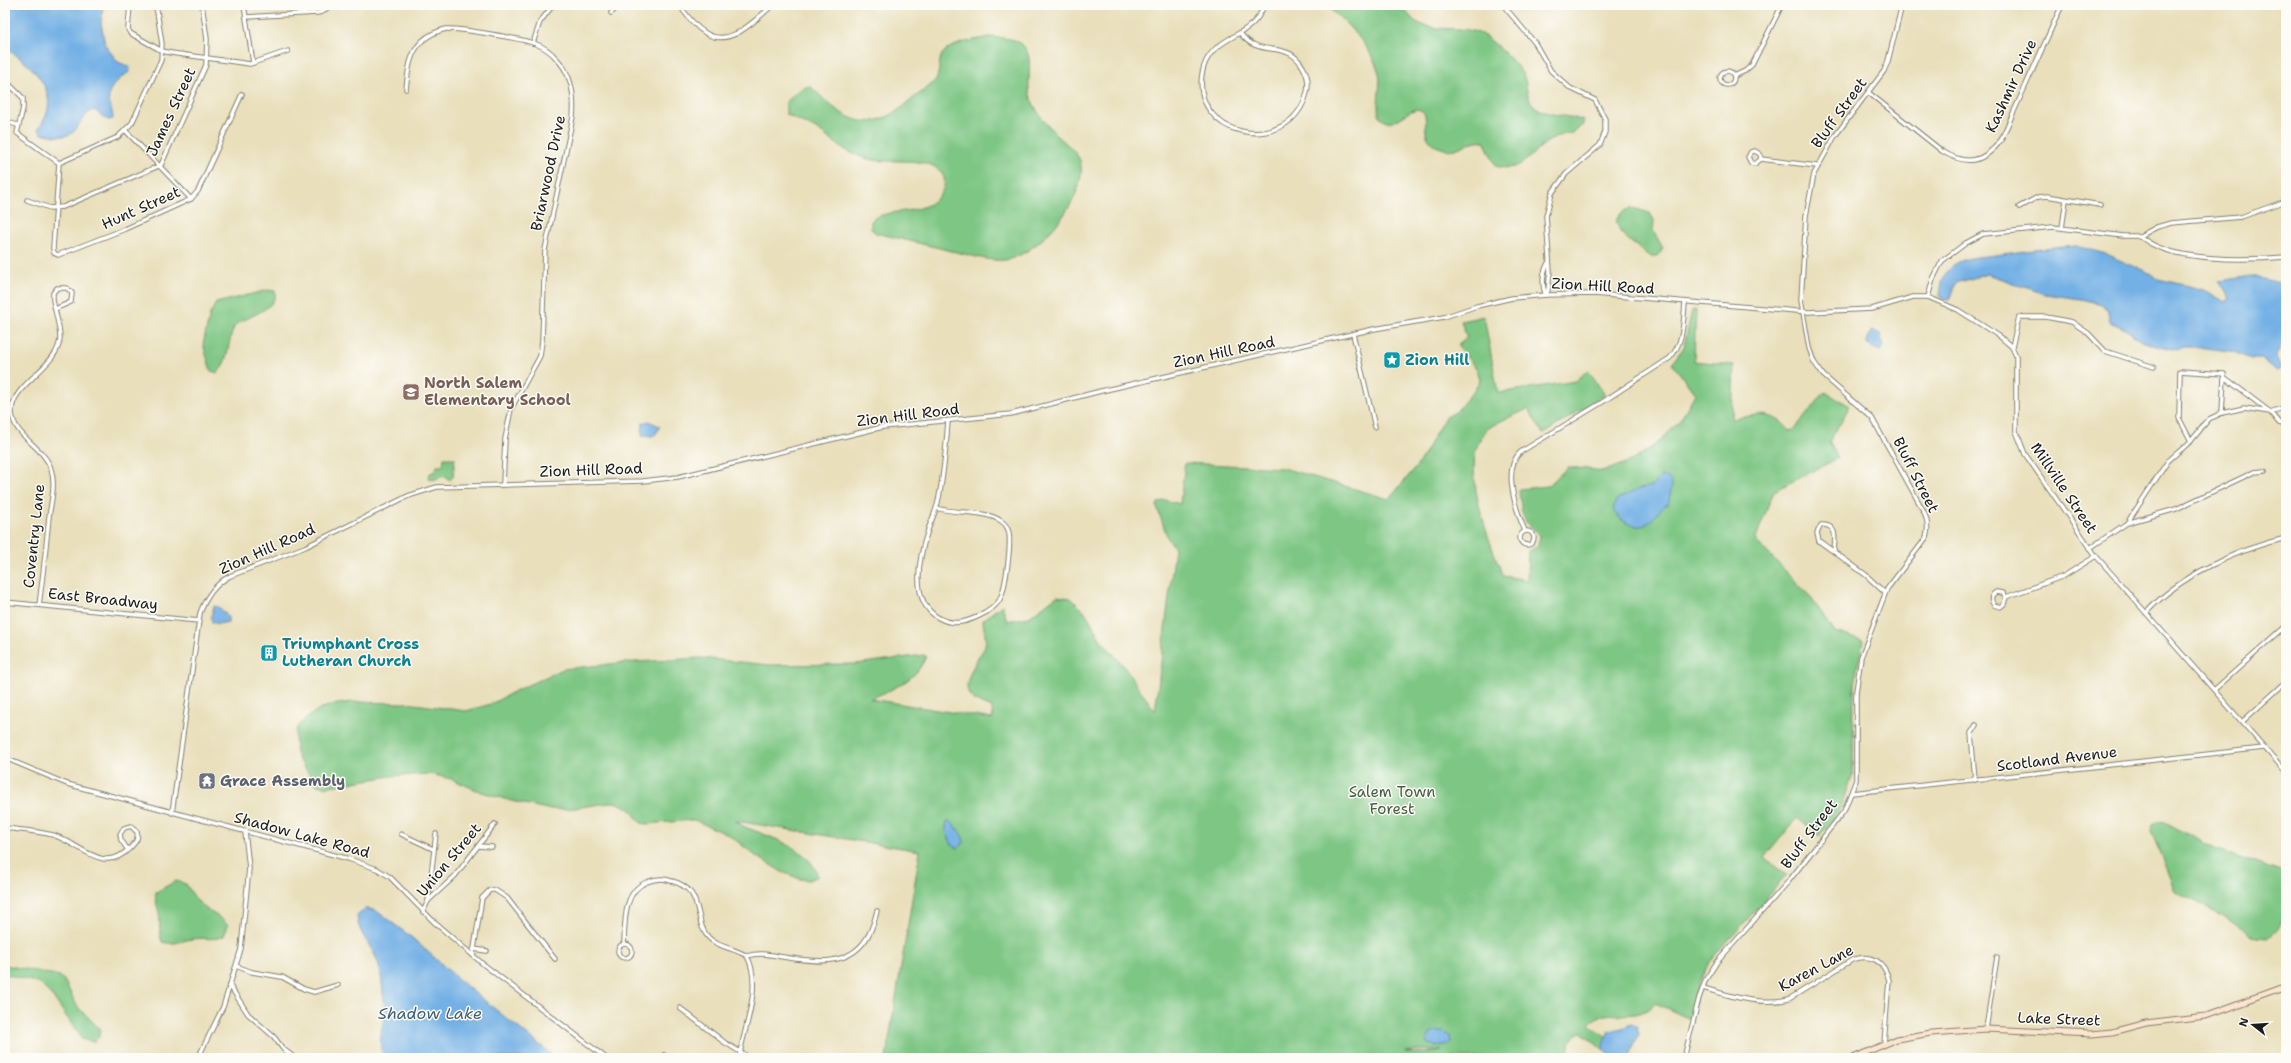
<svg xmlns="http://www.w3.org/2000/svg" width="2291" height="1063" font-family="'Shantell Sans',sans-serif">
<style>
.green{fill:#7dc683;stroke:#4c7150;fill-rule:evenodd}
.water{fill:#73b0e5;stroke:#486680}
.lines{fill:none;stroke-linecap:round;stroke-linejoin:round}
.street-casing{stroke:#827e6c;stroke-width:5.5}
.secondary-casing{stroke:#827e6c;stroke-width:7}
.street{stroke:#fff;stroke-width:3.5}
.secondary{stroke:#fce5cf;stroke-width:5}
.labels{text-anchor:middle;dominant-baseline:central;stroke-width:3;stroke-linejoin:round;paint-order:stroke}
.street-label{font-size:15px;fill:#1c1c1c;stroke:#fdfcf7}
.culture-label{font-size:15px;font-weight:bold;fill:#0d838f;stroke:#fdfcf7;text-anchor:start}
.education-label{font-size:15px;font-weight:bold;fill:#785e54;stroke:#fdfcf7;text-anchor:start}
.worship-label{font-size:15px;font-weight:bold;fill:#5b616d;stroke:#fdfcf7;text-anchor:start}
.park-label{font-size:15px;fill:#436045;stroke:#fdfcf7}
.water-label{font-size:16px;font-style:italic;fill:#435f76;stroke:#fdfcf7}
</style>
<rect width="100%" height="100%" fill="#fdfcf7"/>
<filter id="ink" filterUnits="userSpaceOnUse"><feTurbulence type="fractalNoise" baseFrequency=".025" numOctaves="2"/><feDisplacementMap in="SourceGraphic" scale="8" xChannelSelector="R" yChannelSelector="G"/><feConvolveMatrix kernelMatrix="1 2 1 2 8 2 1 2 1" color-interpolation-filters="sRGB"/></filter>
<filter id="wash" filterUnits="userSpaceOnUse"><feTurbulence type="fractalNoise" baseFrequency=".012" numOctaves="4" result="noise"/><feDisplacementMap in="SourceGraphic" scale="16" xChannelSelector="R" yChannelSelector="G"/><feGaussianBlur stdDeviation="0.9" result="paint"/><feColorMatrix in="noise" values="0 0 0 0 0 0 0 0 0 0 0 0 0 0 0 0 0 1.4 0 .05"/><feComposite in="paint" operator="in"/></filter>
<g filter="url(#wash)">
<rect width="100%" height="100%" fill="#e9dfbb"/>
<!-- green -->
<g class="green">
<path d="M1325,5h76c4,5 9,12 14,16 21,14 50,1 71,16 10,7 33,28 38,40 4,11 1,22 12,30 12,10 32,7 47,14v4l-13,9c-6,-1 -10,2 -15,4 -24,10 -30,37 -59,28l-12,-25c-14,-3 -25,12 -40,8 -29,-8 -12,-30 -22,-38 -11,-9 -27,22 -41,7 -7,-8 1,-33 -2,-45 -9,-28 -32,-50 -54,-68z"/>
<path d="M989,37c12,1 29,0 36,11 9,12 1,33 5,47 4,14 15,28 25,38 8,9 25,19 26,32 4,34 -37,82 -68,93 -11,4 -21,2 -32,0l-105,-25 -5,-4v-8l5,-4c19,-8 45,-3 60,-18 9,-8 12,-21 3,-29 -15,-14 -52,-6 -71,-11 -23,-6 -33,-17 -52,-30 -10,-6 -21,-9 -30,-15v-12c7,-6 15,-17 25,-15 35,34 57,50 99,14 7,-6 20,-14 26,-22 5,-8 1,-22 9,-28 12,-9 30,-11 44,-14z"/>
<path d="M1633,208l17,5 4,7 -1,11 10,17 -4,7 -7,2 -8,-4 -2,-3c-17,-11 -42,-33 -9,-42z"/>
<path d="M268,290l7,1c4,17 -28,26 -40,34 -8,16 -5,34 -17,48l-7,-2 -8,-27 7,-30 6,-11z"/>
<path d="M1692,310h4l-2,51 40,4 -2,54c25,-4 40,-10 58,12l4,-1 31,-38 25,14 -21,36 9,16 -64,33 -19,49 54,55 26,37 28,9 -9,42 -1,92 -12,32 -21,29 -23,-18 -32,39 22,18 -78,87 -12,27 -7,30 -35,-16c-21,24 -48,0 -66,21l43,34h-16l-35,-26c-12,6 -12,13 -14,26h-681l34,-207 -184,-30 7,5c25,11 67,21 75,50l-9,4 -9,-1 -18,-7 -26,-16 -27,-21 -35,-15 -48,4 -5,-1 -12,-15 -14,-6 -47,7h-21l-36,-8 -32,-10 -28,-12 -20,-5 -40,2 -67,11 -7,-2 -18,-25 -3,-7 -1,-16 2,-9 7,-8 14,-10 13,-5 21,-3 55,1 59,8 25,-7 26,-14 46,-21 56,-6 82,-5 68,7 87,-1 68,-9 2,1c-9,25 -34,33 -56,43l123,20 -1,-11c-35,-11 -27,-26 -13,-52 2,-3 6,-7 6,-11 2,-7 -2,-18 -2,-25l19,-15 5,16 22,-4 28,-21 14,2 15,15 15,27 21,24 33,47 20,-163 -7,-9 -11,-32 1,-4 7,-3 15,4 5,-41 98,5 106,31 28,-33 28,-49 11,-5 22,-27 2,-6 -4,-11 -19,-23 10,-8 -6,-16 23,-5 14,77 78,-12 12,-11 17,25 -62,39 -15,-25c-12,6 -28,11 -39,19 -35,30 1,114 14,148l24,4 1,-29 9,-4 3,-11c-3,-6 -8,-7 -12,-11 -7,-9 -8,-25 -9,-36l29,-3 20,-19 37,4 30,-12 24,-17 21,-22 15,-26 -23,-31 12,-16zM1418,1050h24l-17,3 -20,-1z"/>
<polygon points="444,458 455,458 453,477 450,480 445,476 432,480 428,478 429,474 435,471 437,466 443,466"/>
<path d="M2157,821l8,1 50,27 71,25c0,26 5,48 -18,64l-16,-2 -26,-19 -51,-26 -24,-60 1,-7z"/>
<path d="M176,881l10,3c6,9 10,17 18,23 8,7 17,10 24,18l-4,11c-11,5 -19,1 -31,3 -12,1 -18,7 -31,3 -4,-10 -1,-18 -3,-28 -1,-8 -5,-14 -3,-22z"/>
<polygon points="5,965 60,976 64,980 77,1006 100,1029 99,1036 94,1042 82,1039 53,997 39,983 5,974"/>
</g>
<!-- water -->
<g class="water">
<path d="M5,5h98l-2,17 4,23 13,17 12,5 -1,5c-9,7 -22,15 -20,28 1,8 4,11 4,19l-5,1 -14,-10c-17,6 -14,25 -30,26 -7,1 -15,-2 -22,-2l-4,-5c28,-35 -6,-63 -33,-82z"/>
<path d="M2076,246l27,7 49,21 6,5 47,11 20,12 5,-3 -11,-18 33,-5 27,7 7,-2v65l-5,-2 -5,12 5,12 -4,3 -15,-12h-11l-21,-8 -32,-4h-14l-8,3 -32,-8 -10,-6 -4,-5 -20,-9 -2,-10 -6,-8 -21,-5 -36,-5 -58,-20 -31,9 -6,17 -10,-4c1,-10 3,-24 12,-30 14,-10 29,-9 44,-11 27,-4 53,-7 80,-9z"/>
<polygon points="1872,330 1880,334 1884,345 1880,351 1867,345 1867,339"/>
<polygon points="648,421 660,426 656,434 652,436 642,435 643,423"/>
<path d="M1661,476l7,2 4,6 -4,21h-4c-5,6 -11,15 -17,19 -13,7 -28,-4 -34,-14l3,-10 23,-11 14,-3z"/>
<polygon points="214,606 219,607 228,617 228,622 218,624 212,622 211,617"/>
<path d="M949,821c6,3 15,15 15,22l-6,5 -6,-3 -6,-14v-8z"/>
<path d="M365,909l10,1 35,26 55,49 91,73h-172c-9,-17 3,-39 0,-58 -2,-12 -2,-28 -7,-40 -6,-15 -19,-27 -20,-44z"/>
<polygon points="1631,1024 1636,1026 1639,1034 1629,1058 1612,1058 1604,1049 1605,1039 1609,1031 1622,1028"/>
<path d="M1435,1032h8l7,4 1,7c-8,5 -13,4 -22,1l-2,-4 3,-6z"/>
</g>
</g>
<g filter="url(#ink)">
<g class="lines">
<defs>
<g id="street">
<polyline points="130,5 128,29 130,33 162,51 171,53 250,64 288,51"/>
<polyline points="244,5 253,63"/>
<path d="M679,5c7,9 15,21 25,27 25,18 51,-12 69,-27"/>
<polyline points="1503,5 1535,43 1551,71 1570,88 1595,100 1605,119 1605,132 1600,145 1566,174 1552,193 1546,216 1550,271 1548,290 1546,295"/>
<polyline points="611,13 620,5"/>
<polyline points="246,17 317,13 322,12 331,5"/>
<path d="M1240,33c20,27 47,5 63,34 6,10 6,22 2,32 -22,57 -113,37 -103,-25 7,-41 51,-33 62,-69"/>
<polyline points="533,43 540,22 553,5"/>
<circle cx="1727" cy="78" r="7"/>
<polyline points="1734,76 1745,71 1752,65 1782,5"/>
<polyline points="5,80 23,98 23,108 17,133 59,163"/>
<path d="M406,89c2,-17 3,-35 16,-48 7,-6 15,-10 24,-12 14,-1 77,10 90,15 8,3 15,8 20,14 16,16 19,37 17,59l-28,133 -3,91 -2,15 -29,53 -6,30 -2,45"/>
<path d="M1869,93l73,58c24,15 42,12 59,-11l61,-135"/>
<polyline points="5,121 17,125"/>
<polyline points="126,131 191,199"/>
<polyline points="1761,159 1755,164 1751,163 1748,157 1751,152 1755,151 1760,154 1761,159 1817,166"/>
<polyline points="59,163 53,248 54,253 58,255 125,229 191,199 198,191 242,94"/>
<polyline points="59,163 118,137 132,123 161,60 162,44 156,5"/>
<polyline points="27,200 50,208 63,207 161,165 206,65 207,39 202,5"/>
<polyline points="2019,207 2038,197 2047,196 2100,205"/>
<polyline points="2062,228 2066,200"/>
<path d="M2140,236c29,27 109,24 146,21"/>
<path d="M1546,295c-5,-10 -3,-23 2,-32"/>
<polyline points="1928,297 1933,279 1942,261 1966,243 1983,234 2053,227 2123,236 2140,236 2157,227 2171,223 2241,217 2286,201"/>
<polyline points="1353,334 1375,427"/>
<polyline points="2012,347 2019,317 2046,317 2072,322 2088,333 2105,351 2154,367"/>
<polyline points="2222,413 2224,377"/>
<polyline points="2191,441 2179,418 2180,371 2224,374 2224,377 2270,412 2279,423 2286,425"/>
<path d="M936,508c19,6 50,2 65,13 5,3 7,7 8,12 2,13 -3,54 -9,66 -3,7 -9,10 -15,14 -15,8 -30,14 -46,5 -30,-16 -20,-61 -11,-88 3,-9 8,-19 10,-28 6,-27 8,-54 10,-81"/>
<polyline points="2127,523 2176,509 2254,472 2265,471"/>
<path d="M1525,531c-9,-21 -24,-64 -3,-80l79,-48 69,-45c14,-16 13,-35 15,-55"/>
<circle cx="1527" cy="538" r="7"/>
<polyline points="2090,548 2127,523 2168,461 2191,441 2209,419 2222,413 2244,408 2270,412 2286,407"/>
<path d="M1834,551c1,-12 4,-27 -13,-26l-4,8 2,8 47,34 19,18"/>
<path d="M2006,597l-2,7 -4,3 -6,-2c-4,-5 -3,-10 2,-13l7,1 3,4 58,-21 32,-20"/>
<polyline points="5,602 199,621"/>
<path d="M39,605c4,-29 7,-58 10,-88 2,-15 7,-33 2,-48 -7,-23 -40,-33 -39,-59 1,-27 47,-44 48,-72 0,-12 -5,-26 -7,-38v-7l4,-5h10l5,5 -1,9 -16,7"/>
<path d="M2146,613c33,-37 92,-64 140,-75"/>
<polyline points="2214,690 2286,626"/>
<polyline points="2242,722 2286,682"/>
<polyline points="5,758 67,784 349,859 377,869 390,877 435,923 483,964 606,1058"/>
<polyline points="1975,780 1971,733 1976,725"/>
<polyline points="1852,793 2264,748"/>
<path d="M172,813l28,-200c6,-16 15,-29 30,-37l75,-29 103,-51 29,-9 206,-6 35,-4 205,-50 128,-13 90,-23 273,-62 70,-12 33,-11 35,-8 34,-3 48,-1 215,18 63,-3 41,-12h15l30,13 41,26 13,11 4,9v75l9,23 71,102 190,216"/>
<path d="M5,828c16,2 33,3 48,7 27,8 50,41 77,13 5,-5 9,-9 7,-16l-6,-6 -7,2 -4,6 1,6 7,10"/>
<polyline points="401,834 433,849"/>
<polyline points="478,846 492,847"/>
<polyline points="428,901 436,834"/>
<polyline points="423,912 428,901 455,876 495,824"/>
<path d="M624,943c1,-21 -1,-52 23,-61 7,-3 14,-4 21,-2 9,2 18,6 23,13 10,14 6,33 18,45 10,10 26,10 38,18 16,30 -3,71 -8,102"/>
<circle cx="625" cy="951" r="7"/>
<polyline points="474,949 487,951"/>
<polyline points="473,955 482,898 490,890 495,890 507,898 555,959"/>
<path d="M747,956c12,-4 24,-1 36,1 31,5 69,11 86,-23 4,-7 6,-15 8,-23"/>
<polyline points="236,966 252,972 282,977 304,989 314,992 338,985"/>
<polyline points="230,986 248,1014 274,1037 283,1049 295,1058"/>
<path d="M1703,988c28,8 56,18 86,11l63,-39c20,-7 32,1 37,20l-5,64"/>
<polyline points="680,1008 724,1042 750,1058"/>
<polyline points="1986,1029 1997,957"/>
<polyline points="664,1055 669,1058"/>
<polyline points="198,1058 223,1007 241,949 249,868 245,832"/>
<path d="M1684,1058l15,-60 7,-19 11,-17 71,-80 56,-71 12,-31v-88l5,-35 26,-68 39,-51c3,-10 2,-18 -3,-28l-51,-92 -49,-43 -9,-13 -5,-14 -8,-48 5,-84 8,-42 21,-38 49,-65 4,-10 14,-56"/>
</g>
<polyline id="secondary" points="1853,1058 1897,1039 1931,1033 1986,1029 2092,1034 2112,1032 2146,1023 2206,1016 2286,987"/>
</defs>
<!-- street casing -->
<use href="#street" class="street-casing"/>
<!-- secondary casing -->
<use href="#secondary" class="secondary-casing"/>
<!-- street -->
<use href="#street" class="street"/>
<!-- secondary -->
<use href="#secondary" class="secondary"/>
</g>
</g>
<!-- icons -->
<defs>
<symbol id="sight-square" viewBox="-11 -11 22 22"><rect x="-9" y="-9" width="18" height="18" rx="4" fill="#0f9aa8" stroke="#fdfcf7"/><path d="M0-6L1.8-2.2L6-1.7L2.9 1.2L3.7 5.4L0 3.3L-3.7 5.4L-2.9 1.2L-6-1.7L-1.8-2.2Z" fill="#fff"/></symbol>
<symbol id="school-square" viewBox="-11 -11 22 22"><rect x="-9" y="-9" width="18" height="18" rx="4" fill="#8d6e63" stroke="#fdfcf7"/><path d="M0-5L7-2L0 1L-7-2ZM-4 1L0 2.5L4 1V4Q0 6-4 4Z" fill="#fff"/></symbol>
<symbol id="building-square" viewBox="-11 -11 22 22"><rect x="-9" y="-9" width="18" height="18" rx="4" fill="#0f9aa8" stroke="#fdfcf7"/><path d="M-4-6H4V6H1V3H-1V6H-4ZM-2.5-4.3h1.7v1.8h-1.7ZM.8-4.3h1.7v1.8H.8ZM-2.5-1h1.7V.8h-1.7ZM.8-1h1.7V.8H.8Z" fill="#fff"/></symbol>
<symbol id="temple-square" viewBox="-11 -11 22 22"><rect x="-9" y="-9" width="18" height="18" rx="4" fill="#6b7280" stroke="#fdfcf7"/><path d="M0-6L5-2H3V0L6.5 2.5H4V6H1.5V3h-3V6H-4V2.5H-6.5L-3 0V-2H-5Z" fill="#fff"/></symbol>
</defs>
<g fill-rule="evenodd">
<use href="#sight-square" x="1382" y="350" width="20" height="20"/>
<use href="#school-square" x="401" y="382" width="20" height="20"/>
<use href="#building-square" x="259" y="643" width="20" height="20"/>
<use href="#temple-square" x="197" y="771" width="20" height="20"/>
</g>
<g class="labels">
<!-- street labels -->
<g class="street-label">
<text transform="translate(2011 86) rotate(-65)">Kashmir Drive</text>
<text transform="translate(171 112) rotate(-65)">James Street</text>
<text transform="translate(1839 113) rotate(-54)">Bluff Street</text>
<text transform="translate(548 173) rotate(-78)">Briarwood Drive</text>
<text transform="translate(141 208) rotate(-24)">Hunt Street</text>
<text transform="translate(1603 286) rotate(3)">Zion Hill Road</text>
<text transform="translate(1224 352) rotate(-12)">Zion Hill Road</text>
<text transform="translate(908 415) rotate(-7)">Zion Hill Road</text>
<text transform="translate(591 470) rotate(-2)">Zion Hill Road</text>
<text transform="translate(1916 475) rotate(63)">Bluff Street</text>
<text transform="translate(2064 488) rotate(56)">Millville Street</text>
<text transform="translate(34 536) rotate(-84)">Coventry Lane</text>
<text transform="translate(267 549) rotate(-24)">Zion Hill Road</text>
<text transform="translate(103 599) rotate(6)">East Broadway</text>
<text transform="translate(2057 759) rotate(-7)">Scotland Avenue</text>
<text transform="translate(1809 834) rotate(-53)">Bluff Street</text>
<text transform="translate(302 835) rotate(15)">Shadow Lake Road</text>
<text transform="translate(449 860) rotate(-50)">Union Street</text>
<text transform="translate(1816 968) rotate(-28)">Karen Lane</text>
<text transform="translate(2059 1019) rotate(2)">Lake Street</text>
</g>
<!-- culture labels -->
<g class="culture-label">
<text x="1405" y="360">Zion Hill</text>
<text x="282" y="644">Triumphant Cross<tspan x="282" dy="17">Lutheran Church</tspan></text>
</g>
<!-- education labels -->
<g class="education-label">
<text x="424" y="383">North Salem<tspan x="424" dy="17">Elementary School</tspan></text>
</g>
<!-- worship labels -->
<g class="worship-label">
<text x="220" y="781">Grace Assembly</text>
</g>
<!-- park labels -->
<g class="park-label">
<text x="1392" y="792">Salem Town<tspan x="1392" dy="17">Forest</tspan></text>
</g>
<!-- water labels -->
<g class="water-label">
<text x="430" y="1013">Shadow Lake</text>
</g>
</g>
<!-- margin -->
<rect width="2291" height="1063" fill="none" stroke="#fdfcf7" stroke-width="20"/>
<!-- north arrow -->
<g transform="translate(2253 1025) rotate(287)" stroke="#fdfcf7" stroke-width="3" paint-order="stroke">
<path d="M0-3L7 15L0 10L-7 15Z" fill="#1c1c1c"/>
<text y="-6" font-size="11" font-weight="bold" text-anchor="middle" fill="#1c1c1c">N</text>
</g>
</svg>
